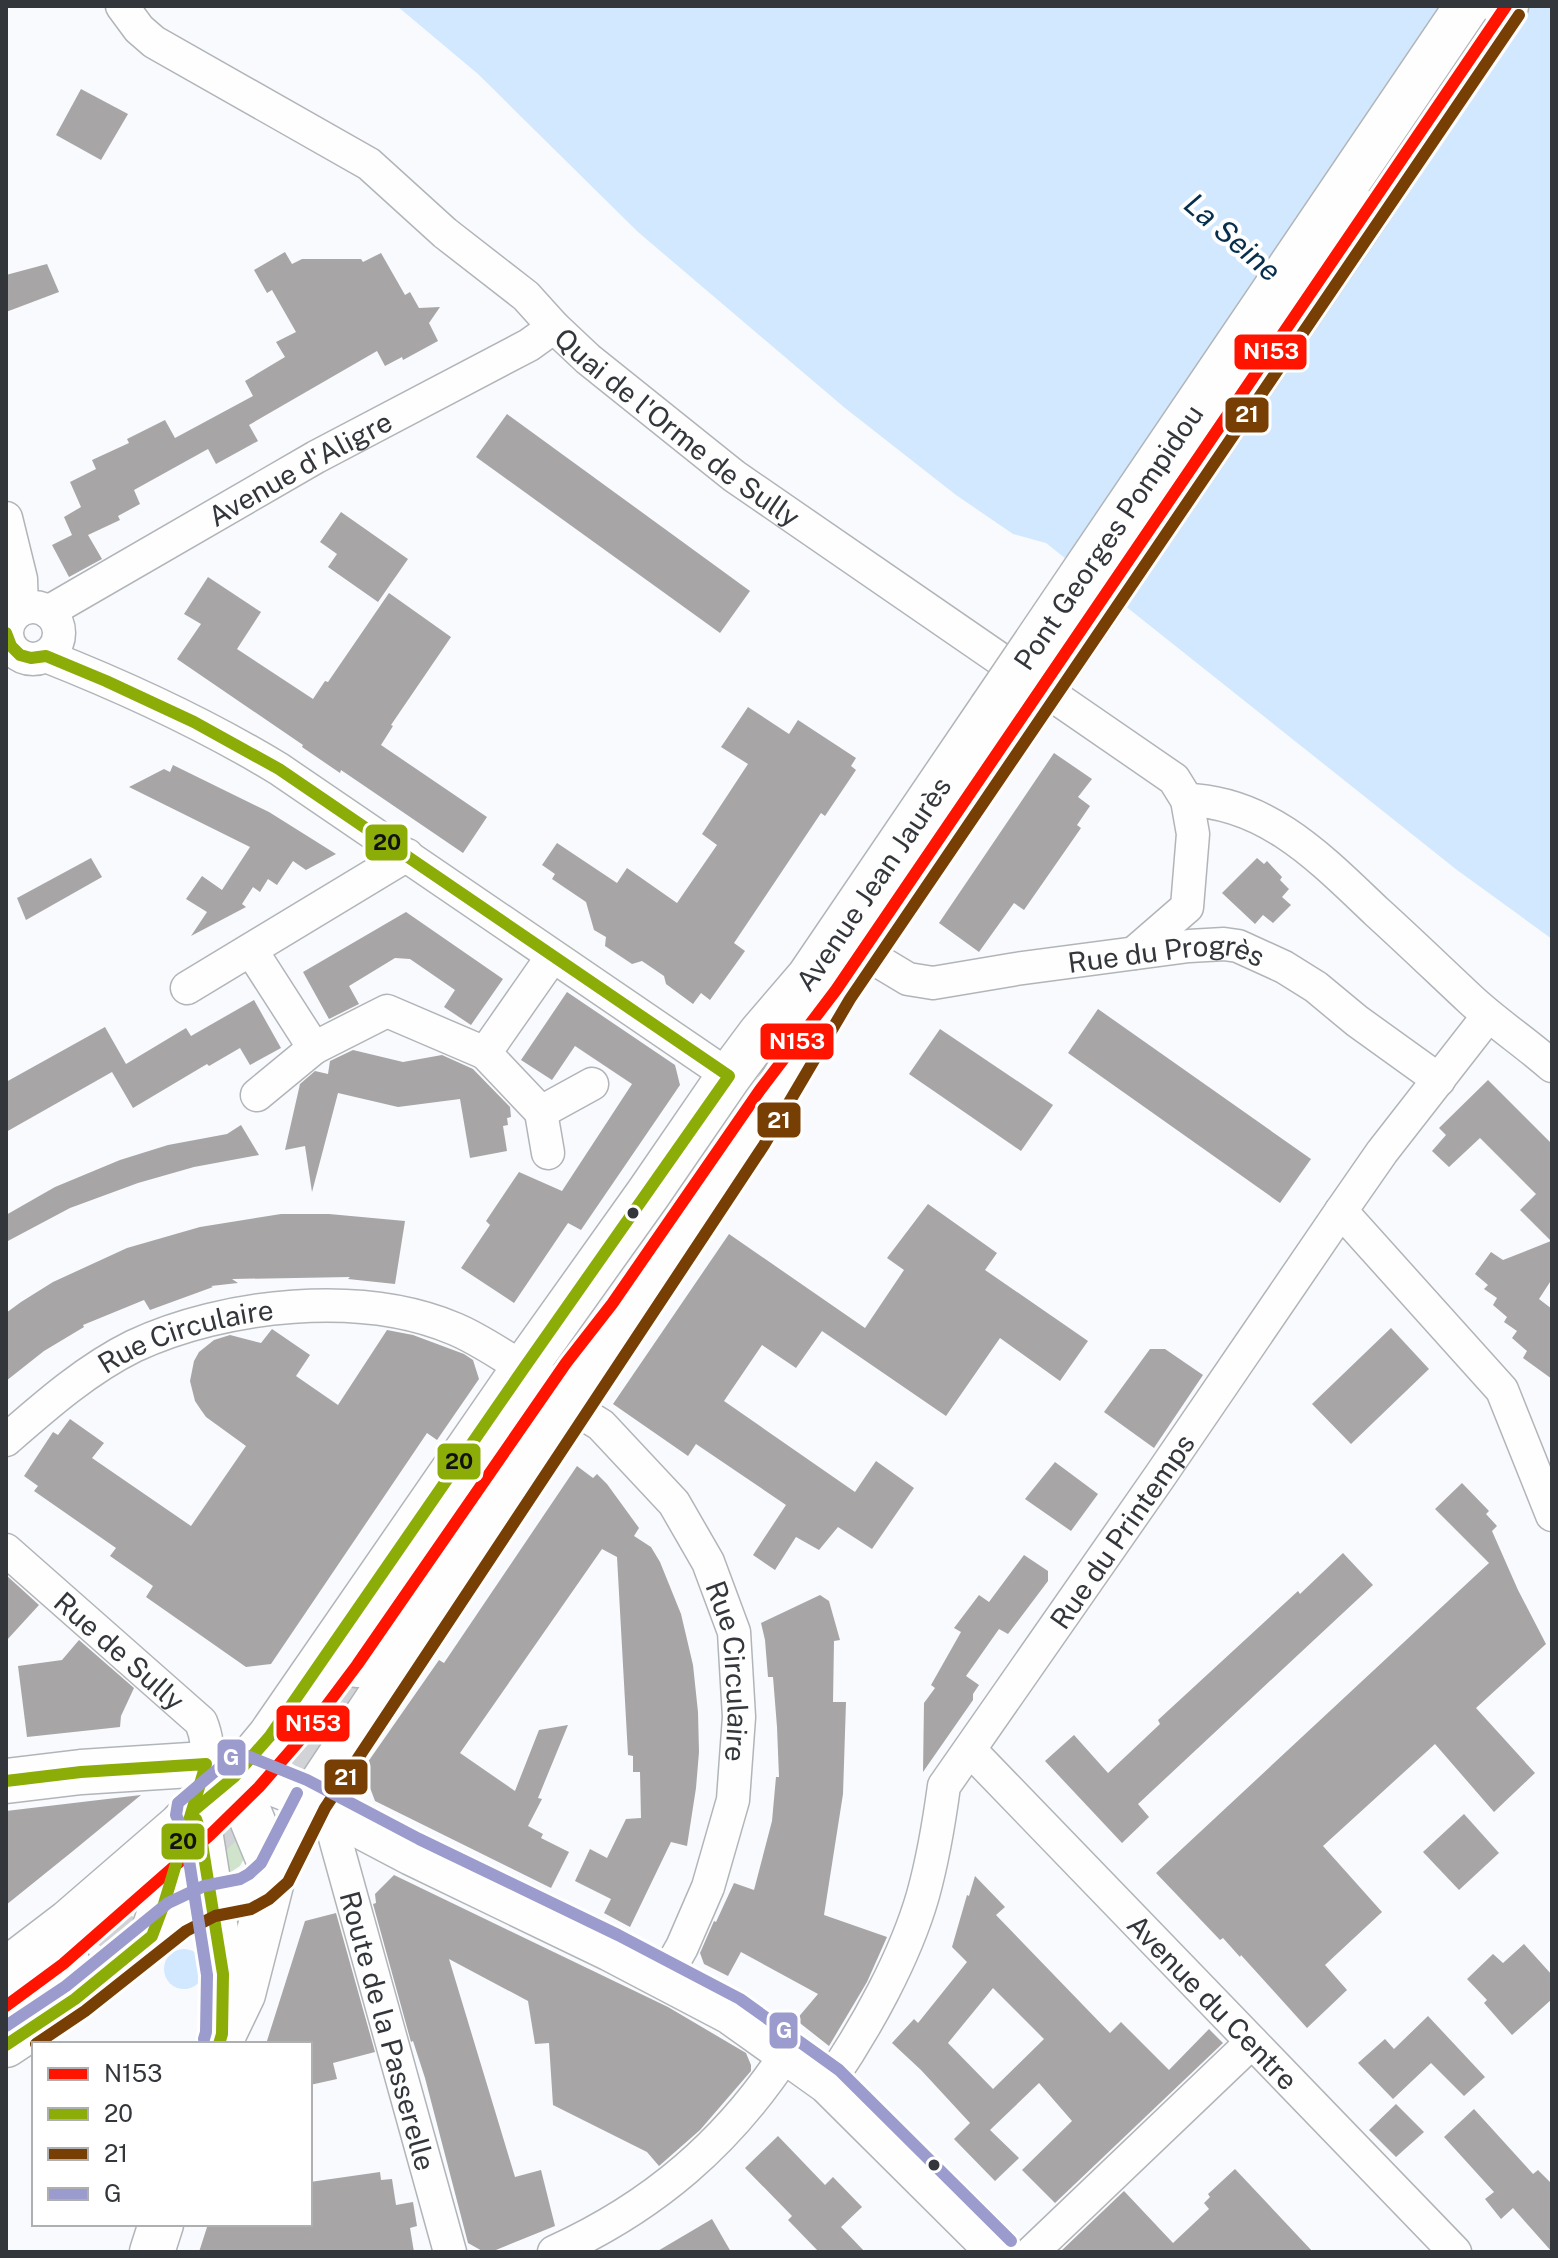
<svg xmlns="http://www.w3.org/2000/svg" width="1558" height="2258" font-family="'Public Sans',sans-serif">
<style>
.green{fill:#d0e4cb}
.water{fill:#d2e8fe}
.building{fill:#a7a5a6;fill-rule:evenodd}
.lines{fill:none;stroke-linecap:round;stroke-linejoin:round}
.primary-tunnel{stroke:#d1d3d6;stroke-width:44;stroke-dasharray:44 22;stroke-linecap:butt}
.street-casing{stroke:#b2b5b8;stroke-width:35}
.secondary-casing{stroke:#b2b5b8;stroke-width:47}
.primary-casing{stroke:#b2b5b8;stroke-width:47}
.street{stroke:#fefeff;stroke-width:32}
.secondary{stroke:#fefeff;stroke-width:44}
.primary{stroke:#fefeff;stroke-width:44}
.primary-bridge-casing{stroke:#b2b5b8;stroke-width:47;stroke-linecap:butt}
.primary-bridge{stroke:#fefeff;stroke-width:44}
.bus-1-casing{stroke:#fff;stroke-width:18}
.bus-2-casing{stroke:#fff;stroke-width:18}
.bus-3-casing{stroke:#fff;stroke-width:18}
.bus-4-casing{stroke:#fff;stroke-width:18}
.bus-1{stroke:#ff1400;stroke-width:12}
.bus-2{stroke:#8cad08;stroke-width:12}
.bus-3{stroke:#783f04;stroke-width:12}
.bus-4{stroke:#9b9bcd;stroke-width:12}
.bus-dot{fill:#33363a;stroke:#fff;stroke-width:3}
.labels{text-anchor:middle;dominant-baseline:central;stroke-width:8;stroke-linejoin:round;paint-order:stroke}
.street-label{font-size:28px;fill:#33363a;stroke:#fff}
.water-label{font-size:30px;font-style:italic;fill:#052f4d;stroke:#fff}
.line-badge{stroke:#fff;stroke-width:3}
.badge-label{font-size:22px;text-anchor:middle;font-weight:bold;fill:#fff}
.pale-badge-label{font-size:22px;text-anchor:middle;font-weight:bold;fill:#111}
</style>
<rect width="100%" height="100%" fill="#f8fafd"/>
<!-- green -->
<polygon class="green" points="227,1805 246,1855 240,1866 223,1877 219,1821"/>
<!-- water -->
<g class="water">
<polygon points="397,6 1552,6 1552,939 1457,870 1046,543 1013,534 956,495 845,408 638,232 478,74"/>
<circle cx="184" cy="1969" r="20"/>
</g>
<!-- building -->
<g class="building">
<polygon points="81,89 128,114 101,160 56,135"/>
<polygon points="285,252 292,264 302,259 361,259 363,262 381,253 405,295 410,292 419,308 440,307 429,323 438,341 403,360 402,357 385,366 377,351 249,425 258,441 216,464 208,449 134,490 140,504 118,516 120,520 88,535 102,559 69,577 52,545 72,535 64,517 81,507 70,482 96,469 92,460 129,443 127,439 165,420 175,438 253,396 245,381 285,357 276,342 296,332 272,290 267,293 254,270"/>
<polygon points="47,264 59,292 6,312 6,275"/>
<polygon points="507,414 750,591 720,633 476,457"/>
<polygon points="341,512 408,559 378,602 328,567 337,554 320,542"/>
<polygon points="208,577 261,612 237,649 313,699 325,681 328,682 389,593 451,637 391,725 393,726 381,745 487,817 463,853 341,770 340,773 302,747 303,745 177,659 201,624 184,614"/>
<polygon points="748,707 789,734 798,720 856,758 851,766 856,770 825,816 821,813 734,943 745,951 710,1000 701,993 693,1004 666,984 664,976 642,961 632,964 605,946 606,937 594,930 586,902 552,879 555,874 542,865 557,843 617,883 627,868 677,903 717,845 702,834 748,764 721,747"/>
<polygon points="1054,753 1092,779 1078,797 1090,806 1077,825 1081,828 1024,910 1014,903 979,952 939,923"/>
<polygon points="173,765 269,812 336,854 306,870 293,861 277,885 268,879 260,892 253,887 242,904 246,907 191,936 207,912 186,899 202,876 222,890 250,847 129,787 164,769 170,772"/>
<polygon points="91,858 102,877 26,920 17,898"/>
<polygon points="1257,858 1264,864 1267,861 1282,877 1280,880 1289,889 1282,897 1291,905 1273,923 1263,915 1255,924 1222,893"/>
<polygon points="406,912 503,979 471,1025 444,1007 455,990 410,959 395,958 349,986 359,1004 329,1019 303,972"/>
<polygon points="567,992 675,1065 680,1085 581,1230 568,1223 514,1303 461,1268 490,1225 486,1221 519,1172 562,1191 632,1084 575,1046 552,1080 521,1060"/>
<polygon points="254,1000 281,1048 250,1065 240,1048 209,1066 207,1064 133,1108 112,1072 6,1132 6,1082 105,1027 126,1064 186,1028 191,1036"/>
<polygon points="1098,1009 1311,1159 1280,1203 1068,1053"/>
<polygon points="940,1029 1053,1105 1021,1151 909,1074"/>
<polygon points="353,1050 403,1062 442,1055 473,1069 510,1107 511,1117 507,1118 508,1125 503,1126 507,1151 470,1158 460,1099 398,1107 338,1093 312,1192 305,1146 285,1150 300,1084 315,1071 328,1074 330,1061"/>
<polygon points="1488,1080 1552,1144 1552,1279 1539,1299 1552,1309 1552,1379 1523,1358 1527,1351 1512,1338 1517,1331 1504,1322 1507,1317 1493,1305 1497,1298 1484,1289 1488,1285 1475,1274 1491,1252 1503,1260 1551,1241 1520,1210 1536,1194 1480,1138 1449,1167 1432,1151 1446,1135 1439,1128"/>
<polygon points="241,1125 259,1155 194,1167 138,1183 70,1208 6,1242 6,1215 55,1187 120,1160 168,1145 227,1134"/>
<polygon points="928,1204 997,1253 985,1270 1088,1341 1060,1381 1000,1338 946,1416 822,1331 796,1368 762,1345 724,1401 855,1492 876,1461 914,1488 872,1549 838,1527 819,1550 796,1537 775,1570 753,1555 786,1505 696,1444 688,1456 613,1404 729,1234 865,1328 904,1270 887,1258"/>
<polygon points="281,1214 329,1214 405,1221 395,1284 348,1279 350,1277 232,1279 238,1283 211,1286 213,1287 150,1310 144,1300 83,1325 84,1327 44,1351 6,1381 6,1313 21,1302 53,1282 127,1248 200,1227"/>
<polygon points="1391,1328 1429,1369 1351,1444 1312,1404"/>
<polygon points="272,1329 310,1355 296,1376 338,1405 387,1330 413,1335 464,1354 473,1360 479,1379 437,1440 427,1433 271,1664 246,1667 146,1597 153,1586 110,1556 116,1548 34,1491 38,1486 24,1476 53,1432 58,1435 70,1419 104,1443 92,1458 191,1526 246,1446 206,1417 201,1410 195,1401 190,1381 194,1361 199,1352 214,1340 230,1335 261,1343"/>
<polygon points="1150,1349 1165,1349 1203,1375 1154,1448 1104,1412"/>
<polygon points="1055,1462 1098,1494 1071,1531 1025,1499"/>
<polygon points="577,1466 593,1478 597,1474 607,1484 639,1528 634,1536 651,1547 660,1562 681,1614 693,1665 698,1712 699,1752 696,1788 687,1846 671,1842 630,1927 604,1913 611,1899 575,1881 590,1849 607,1858 626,1819 641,1818 640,1772 633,1772 633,1756 628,1755 617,1557 602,1549 460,1753 515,1791 539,1730 568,1725 538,1798 542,1799 528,1826 543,1834 541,1838 569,1852 551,1888 375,1801 363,1769 439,1660 444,1663"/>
<polygon points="1462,1483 1489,1511 1486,1514 1497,1526 1492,1531 1518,1590 1546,1644 1476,1708 1535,1773 1494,1812 1435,1744 1323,1846 1382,1912 1325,1965 1347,1990 1307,2028 1241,1955 1240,1957 1223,1938 1220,1940 1156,1873 1489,1563 1435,1509"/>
<polygon points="1343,1553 1373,1585 1138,1804 1149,1817 1122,1843 1045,1761 1074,1735 1108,1773 1160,1724 1158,1720 1298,1591 1300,1594"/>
<polygon points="1024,1555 1048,1571 1048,1581 1008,1634 999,1629 966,1676 979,1685 973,1694 973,1700 923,1772 924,1703 935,1688 931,1685 961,1632 954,1628 979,1595 989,1602"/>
<polygon points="6,1575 39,1605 6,1641"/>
<polygon points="820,1595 829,1601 840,1640 834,1641 833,1702 846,1702 843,1794 824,1915 887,1937 867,1982 829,2046 796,2020 818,1994 741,1952 728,1976 704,1964 700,1953 714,1921 716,1922 734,1883 754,1890 772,1821 776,1777 779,1777 777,1727 773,1677 768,1677 765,1640 761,1623"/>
<polygon points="79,1640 134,1688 121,1716 120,1727 27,1737 18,1666 62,1660"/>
<polygon points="141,1795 73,1851 6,1905 6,1811"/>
<polygon points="1464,1814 1499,1853 1459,1890 1423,1852"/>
<polygon points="394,1875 668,2007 746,2053 751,2065 751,2071 700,2130 659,2166 647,2152 553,2105 549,2043 535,2044 528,2001 449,1959 515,2177 541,2170 555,2226 491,2252 484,2252 468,2243 425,2078 413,2041 411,2042 373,1904 376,1903 375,1894"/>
<path d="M975,1876l30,31 -9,8 114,118 11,-11 48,48 40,-41 14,14 -168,160 -33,-33 50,-49 -33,-38 -49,47 29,28 -24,23 -41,-42 16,-16 -49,-53 -29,-27 22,-24 4,4 49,-61 -15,-15 15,-52 2,1zM993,1988l51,51 -51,50 -45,-46z"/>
<polygon points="336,1913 375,2052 333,2063 337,2079 310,2085 310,2044 266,2044 305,1921"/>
<polygon points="1524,1944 1552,1975 1552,1999 1512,2035 1484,2003 1487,2000 1467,1979 1493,1954 1503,1963"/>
<polygon points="1428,2016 1485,2077 1464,2096 1431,2063 1393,2099 1358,2063 1385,2039 1394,2049"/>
<polygon points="1396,2104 1424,2132 1396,2157 1369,2130"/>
<polygon points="1474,2109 1533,2174 1538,2170 1552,2184 1552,2252 1513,2208 1501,2219 1485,2199 1494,2192 1444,2137"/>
<polygon points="778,2136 825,2185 833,2177 862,2207 841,2227 865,2252 819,2252 788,2220 792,2216 745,2168"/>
<polygon points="1235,2169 1313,2252 1060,2252 1124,2191 1173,2243 1209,2209 1204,2203 1210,2197 1208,2194"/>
<polygon points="380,2172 381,2180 392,2179 396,2205 413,2202 417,2226 410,2228 414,2252 199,2252 208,2224 310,2224 310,2182"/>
<polygon points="712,2219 731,2252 656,2252"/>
</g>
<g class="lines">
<!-- primary-tunnel -->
<path class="primary-tunnel" d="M93,1938c57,-50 116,-98 168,-153 35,-38 66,-79 96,-120"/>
<defs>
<g id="street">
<path id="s1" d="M122,6l17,23 15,13 215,122 76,69 81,63 28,31 34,32 146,117 440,303 13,21 6,34 -6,73 -53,46"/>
<polyline points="6,518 21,579 22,609"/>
<circle cx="33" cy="633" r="26"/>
<path id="s2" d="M48,612l268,-155 213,-112 25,-18"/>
<path d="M46,656c81,32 159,68 233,113l450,307"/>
<path d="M1187,800c81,2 136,61 190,112 32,29 63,59 94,88 26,24 55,43 81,66"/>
<polyline points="251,950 314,1048 387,1011 485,1053 552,957"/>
<path id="s3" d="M863,952l45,27 25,4 83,-14 173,-23 35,-2 14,2 46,21 32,20 41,34 82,59"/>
<polyline points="187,988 407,855"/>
<polyline points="485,1053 541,1112 592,1084"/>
<polyline points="257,1095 314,1048"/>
<polyline points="541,1112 548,1153"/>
<polyline points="1341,1211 1502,1390 1552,1515"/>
<path id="s4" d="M572,1407l29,18 73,78 34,59 26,70 5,85 -6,83 -25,87 -26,60 -17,30"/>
<path id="s5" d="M6,1440c39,-34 81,-71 128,-94 90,-42 227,-57 321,-17 24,10 46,26 69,39"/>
<path id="s6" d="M6,1550l195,172c6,15 7,26 5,42"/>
<path id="s7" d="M970,1750l485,502"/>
<path id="s8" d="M327,1809l123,443"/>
<path id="s9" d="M829,2082c37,-54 76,-124 94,-187 10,-36 16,-72 21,-109l216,-310 181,-265 41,-59 106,-136"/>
<path d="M554,2252c99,-45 174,-109 234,-201"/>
<polyline points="1032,2252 1252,2042"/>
</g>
<polyline id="secondary" points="6,1781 81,1772 206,1764 240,1770"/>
<g id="primary">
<polyline points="1367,213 1506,6"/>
<polyline points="357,1665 549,1387"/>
<polyline points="240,1770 300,1794 412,1853 611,1949 731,2012 829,2082 1000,2252"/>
<polyline points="240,1770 246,1805 274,1873"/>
<polyline points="192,1812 200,1831 223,1974 223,2018"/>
<polyline points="152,1936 190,1818"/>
<path id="s10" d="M6,1970l63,-48 111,-96c9,-10 18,-17 28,-26 22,-19 44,-41 62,-64l254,-368 124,-174 81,-118 32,-43 48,-56 182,-268"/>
<polyline points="6,2006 67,1961"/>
<polyline points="219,2044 243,1994 274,1873 311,1800 751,1136 836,990 1017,727"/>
<polyline points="6,2045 75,1999 177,1917 210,1901 245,1894 258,1887 274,1873"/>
<polyline points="152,2252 161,2224"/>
</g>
</defs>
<!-- street casing -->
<use href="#street" class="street-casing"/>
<!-- secondary casing -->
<use href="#secondary" class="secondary-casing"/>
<!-- primary casing -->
<use href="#primary" class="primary-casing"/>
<!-- street -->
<use href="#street" class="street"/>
<!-- secondary -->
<use href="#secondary" class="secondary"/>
<!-- primary -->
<use href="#primary" class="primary"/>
<defs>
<g id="primary-bridge">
<path id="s11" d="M991,709l476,-703"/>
<polyline points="1017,727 1367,213"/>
</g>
</defs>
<!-- primary-bridge casing -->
<use href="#primary-bridge" class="primary-bridge-casing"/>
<!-- primary-bridge -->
<use href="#primary-bridge" class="primary-bridge"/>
<defs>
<polyline id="bus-1" points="6,2006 63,1964 210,1835 259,1787 306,1733 357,1665 566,1363 612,1304 760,1090 836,990 1506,6"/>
<g id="bus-2">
<polyline points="6,633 11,646 20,655 31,658 46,656 106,681 194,722 279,769 729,1076 524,1368 270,1736 234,1777 192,1812"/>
<polyline points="6,1781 81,1772 206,1764 164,1904 152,1936 75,1999 6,2045"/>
<polyline points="196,1819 200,1831 223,1974 222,2034 219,2044"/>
</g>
<polyline id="bus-3" points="36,2044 85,2011 186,1931 215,1916 251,1909 269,1899 288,1882 325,1808 764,1145 850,999 1519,15"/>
<g id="bus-4">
<polyline points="6,2026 66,1986 168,1903 204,1886 240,1879 249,1874 261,1863 297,1793"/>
<polyline points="204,2039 206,2032 207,1975 185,1835 176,1815 178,1803 233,1756 245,1755 307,1780 419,1839 618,1935 740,1999 839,2070 1011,2241"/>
</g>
</defs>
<!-- bus-1 casing -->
<use href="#bus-1" class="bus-1-casing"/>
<!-- bus-2 casing -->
<use href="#bus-2" class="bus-2-casing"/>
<!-- bus-3 casing -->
<use href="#bus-3" class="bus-3-casing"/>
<!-- bus-4 casing -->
<use href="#bus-4" class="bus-4-casing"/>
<!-- bus-1 -->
<use href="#bus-1" class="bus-1"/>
<!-- bus-2 -->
<use href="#bus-2" class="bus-2"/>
<!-- bus-3 -->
<use href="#bus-3" class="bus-3"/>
<!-- bus-4 -->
<use href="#bus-4" class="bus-4"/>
</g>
<!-- markers -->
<g class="bus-dot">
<circle cx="633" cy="1213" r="7"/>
<circle cx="934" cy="2165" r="7"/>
</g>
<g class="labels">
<!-- street labels -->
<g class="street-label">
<text stroke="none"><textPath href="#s1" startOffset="702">Quai de l'Orme de Sully</textPath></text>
<text stroke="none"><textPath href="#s2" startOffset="290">Avenue d'Aligre</textPath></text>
<text stroke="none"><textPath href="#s11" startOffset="208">Pont Georges Pompidou</textPath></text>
<text stroke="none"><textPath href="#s10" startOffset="1398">Avenue Jean Jaurès</textPath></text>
<text stroke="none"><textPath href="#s3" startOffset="314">Rue du Progrès</textPath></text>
<text stroke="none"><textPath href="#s5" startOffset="212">Rue Circulaire</textPath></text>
<text stroke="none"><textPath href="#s9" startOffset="632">Rue du Printemps</textPath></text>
<text stroke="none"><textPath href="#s6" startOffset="152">Rue de Sully</textPath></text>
<text stroke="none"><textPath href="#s4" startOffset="322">Rue Circulaire</textPath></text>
<text stroke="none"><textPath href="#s7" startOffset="350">Avenue du Centre</textPath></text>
<text stroke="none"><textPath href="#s8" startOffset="230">Route de la Passerelle</textPath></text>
</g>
<!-- water labels -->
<g class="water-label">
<text transform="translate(1233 237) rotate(41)">La Seine</text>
</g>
</g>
<g class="line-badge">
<rect x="1233" y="333" width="75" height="38" rx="8" fill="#ff1400"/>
<rect x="1224" y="396" width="46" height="38" rx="8" fill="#783f04"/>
<rect x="364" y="823" width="45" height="39" rx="8" fill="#8cad08"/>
<rect x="759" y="1022" width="76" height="39" rx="8" fill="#ff1400"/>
<rect x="756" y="1101" width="46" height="38" rx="8" fill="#783f04"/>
<rect x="436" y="1442" width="46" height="39" rx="8" fill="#8cad08"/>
<rect x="275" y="1704" width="76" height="39" rx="8" fill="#ff1400"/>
<rect x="216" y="1738" width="31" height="39" rx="8" fill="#9b9bcd"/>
<rect x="323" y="1758" width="46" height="38" rx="8" fill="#783f04"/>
<rect x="160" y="1822" width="46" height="39" rx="8" fill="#8cad08"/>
<rect x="768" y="2011" width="31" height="39" rx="8" fill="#9b9bcd"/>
</g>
<g class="badge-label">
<text x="1271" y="359">N153</text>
<text x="1247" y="422">21</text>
<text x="797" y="1049">N153</text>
<text x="779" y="1128">21</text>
<text x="313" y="1731">N153</text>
<text x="231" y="1765">G</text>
<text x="346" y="1785">21</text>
<text x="784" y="2038">G</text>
</g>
<g class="pale-badge-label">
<text x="387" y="850">20</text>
<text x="459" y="1469">20</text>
<text x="183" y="1849">20</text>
</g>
<!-- border -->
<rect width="1558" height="2258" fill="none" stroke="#33363a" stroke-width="16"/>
<!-- legend -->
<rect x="32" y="2042" width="280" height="184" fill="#ffffff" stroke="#adafb0" stroke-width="2"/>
<rect x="48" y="2068" width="40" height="12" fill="#ff1400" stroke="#adafb0" stroke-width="2"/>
<text x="104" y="2082" font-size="24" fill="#33363a">N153</text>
<rect x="48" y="2108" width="40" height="12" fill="#8cad08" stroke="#adafb0" stroke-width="2"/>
<text x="104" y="2122" font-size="24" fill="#33363a">20</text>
<rect x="48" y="2148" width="40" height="12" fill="#783f04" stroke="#adafb0" stroke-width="2"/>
<text x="104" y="2162" font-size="24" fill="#33363a">21</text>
<rect x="48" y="2188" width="40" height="12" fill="#9b9bcd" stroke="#adafb0" stroke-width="2"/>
<text x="104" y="2202" font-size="24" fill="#33363a">G</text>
</svg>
